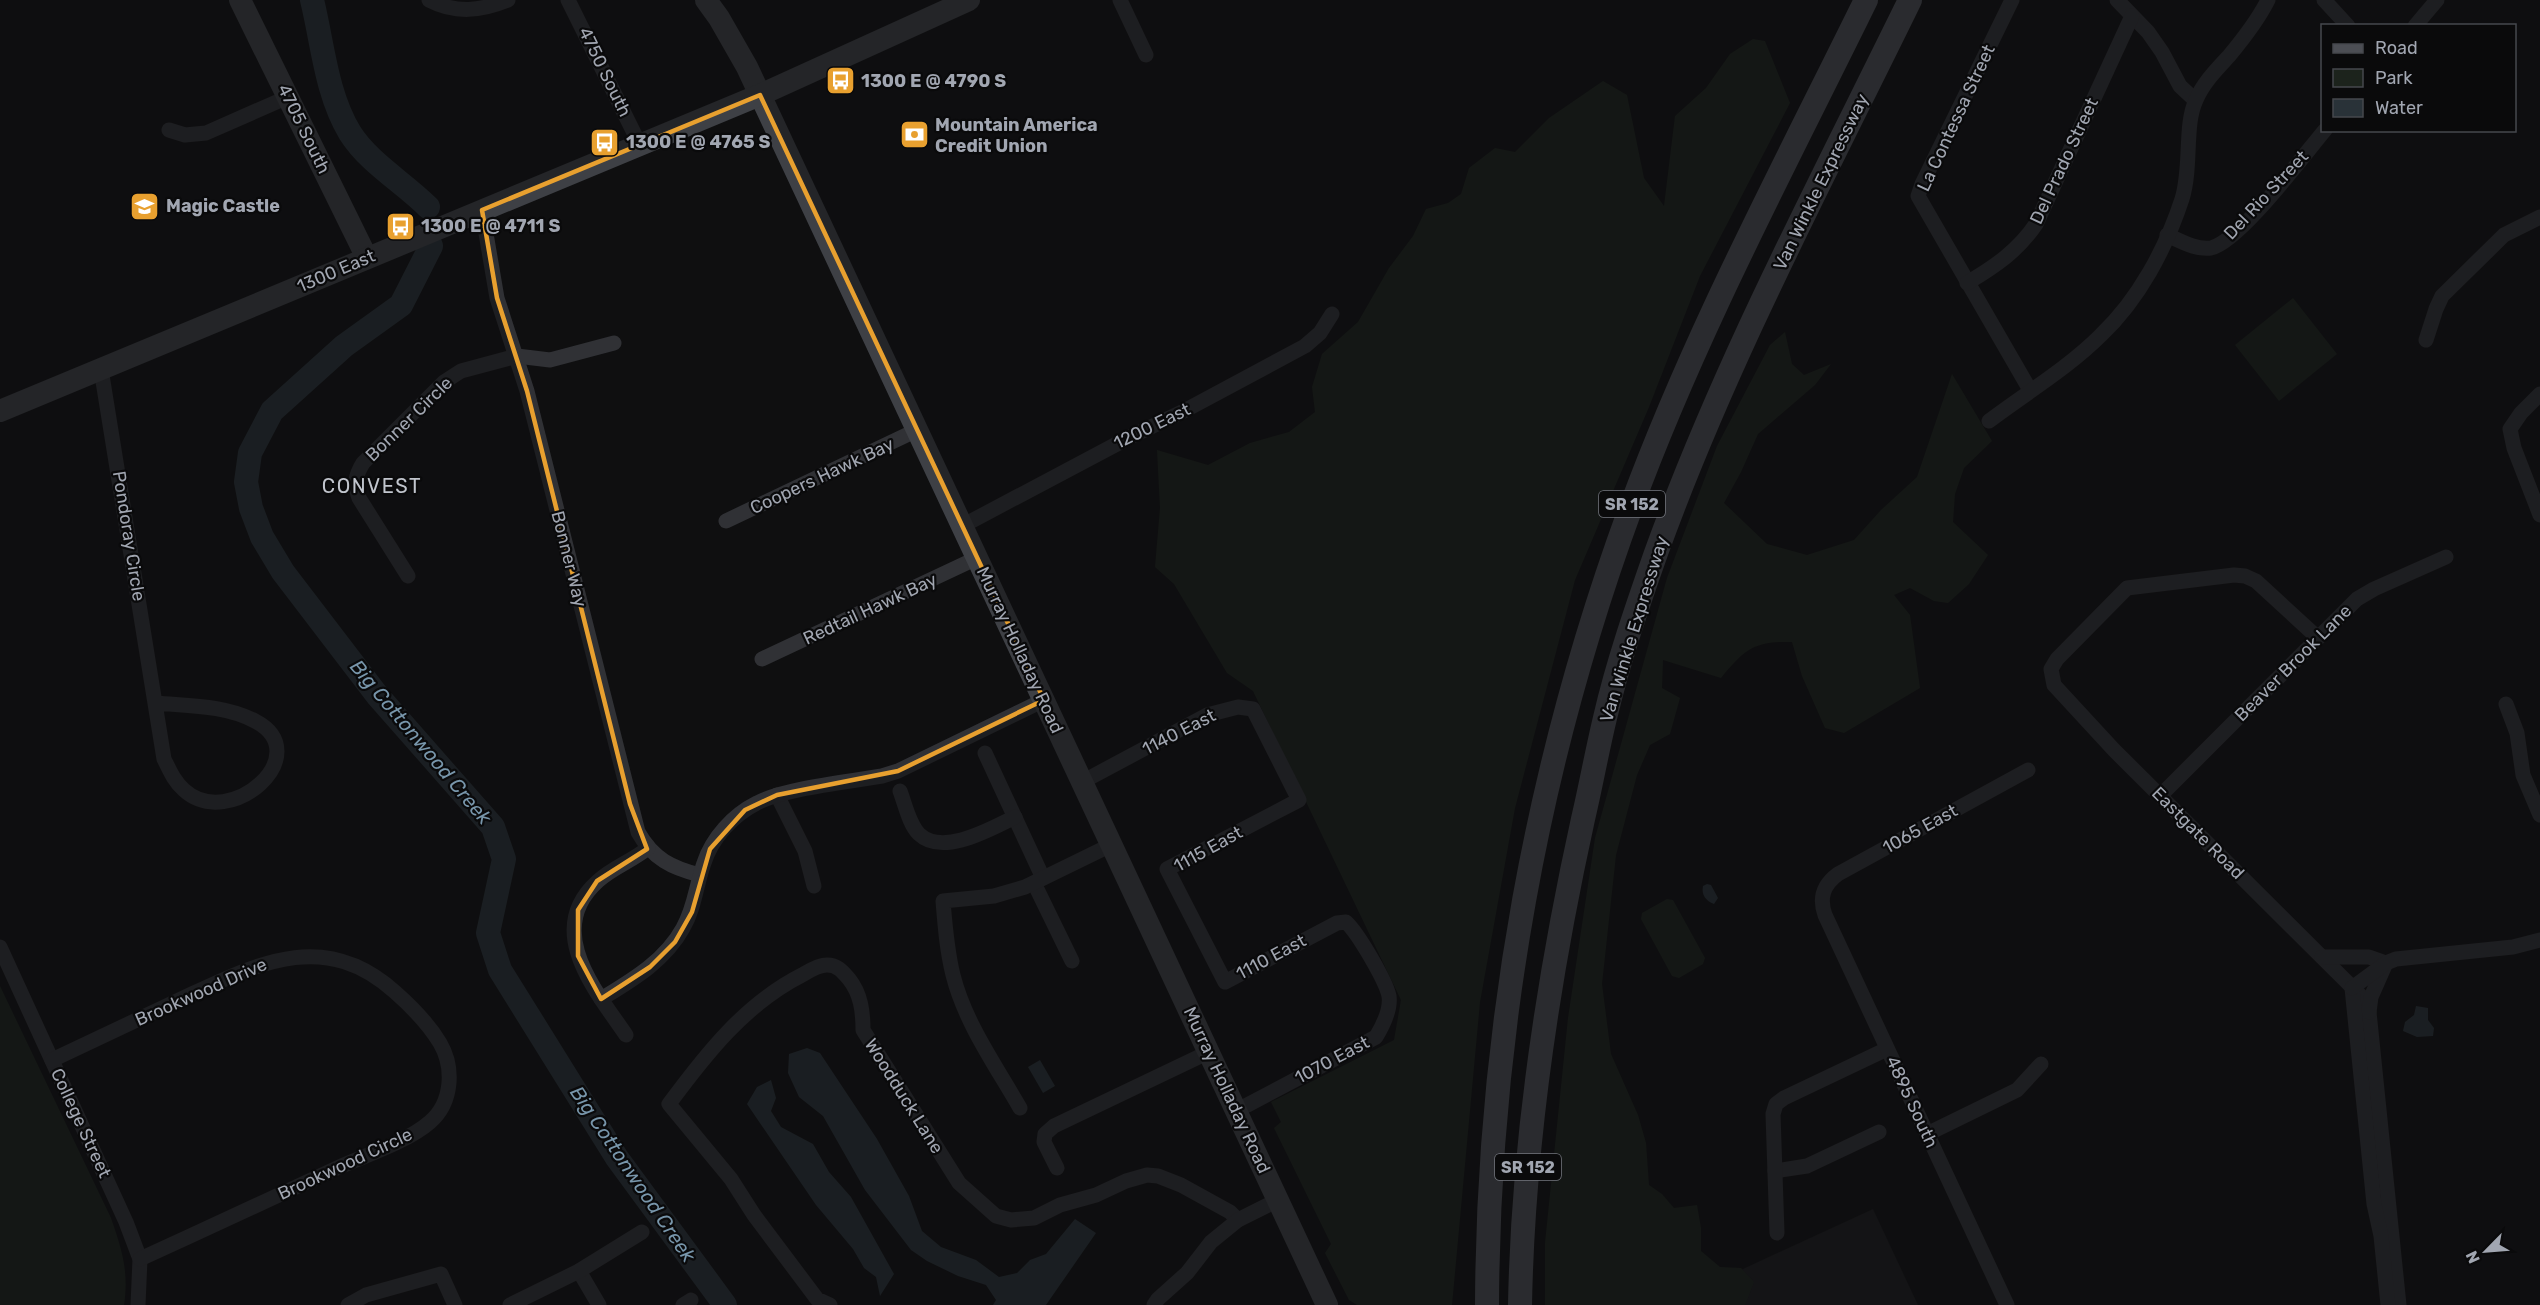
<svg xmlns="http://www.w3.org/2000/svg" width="2540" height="1305" font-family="Rubik,sans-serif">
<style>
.built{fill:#1b1b1d}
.green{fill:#1c231c}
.water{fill:#293238}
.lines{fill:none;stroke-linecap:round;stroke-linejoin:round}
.river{stroke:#293238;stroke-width:24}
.street{stroke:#303135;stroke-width:15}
.secondary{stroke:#3e4045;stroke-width:22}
.primary{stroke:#4c4e54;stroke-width:24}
.marked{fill:none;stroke:#e8a02f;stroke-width:4.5;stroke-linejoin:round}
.labels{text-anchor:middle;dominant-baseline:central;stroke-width:4.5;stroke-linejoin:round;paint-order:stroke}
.shield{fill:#0a0a0b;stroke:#74777f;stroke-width:1.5}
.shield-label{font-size:16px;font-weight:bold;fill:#a1a6b1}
.street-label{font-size:18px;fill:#a1a6b1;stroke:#0a0a0b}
.poi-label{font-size:18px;font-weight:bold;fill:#a1a6b1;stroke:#0a0a0b;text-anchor:start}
.neighbourhood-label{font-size:20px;letter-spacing:1.5px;fill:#c1c5cd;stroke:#0a0a0b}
.water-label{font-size:20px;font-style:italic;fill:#7896ab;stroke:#0a0a0b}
</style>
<rect width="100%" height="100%" fill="#0f0f10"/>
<!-- built -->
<polygon class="built" points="1873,1209 1918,1305 1699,1305 1696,1294 1745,1268"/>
<!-- green -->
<g class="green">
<polygon points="1753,39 1765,41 1790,103 1700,276 1649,407 1575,580 1515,808 1480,1002 1452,1305 1357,1305 1349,1300 1325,1253 1331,1244 1274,1128 1281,1122 1271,1102 1394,1040 1401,1000 1253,691 1227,673 1174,584 1155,567 1160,508 1157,450 1208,465 1250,443 1289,432 1315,412 1312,387 1322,354 1358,322 1389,268 1413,236 1426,209 1448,203 1461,194 1469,168 1495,148 1515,152 1549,118 1603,81 1627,95 1644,178 1664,206 1675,116 1706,88 1730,54"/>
<polygon points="2293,298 2337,354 2279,401 2235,345"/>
<path d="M1785,332l7,32 12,11 27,-11 -16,21 -57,49 -17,38 -17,31 43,41 40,11 47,-15 27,-30 36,-33 35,-103 40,67 -28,27 -9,26 -2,28 35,33 -19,29 -21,19 -14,-2 -24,-13 -16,7 16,20 10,73 -76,45 -19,-5 -23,-52 -10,-34c-38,-1 -47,7 -71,36l-58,-18 -1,28 18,10 -10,36 -20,11 -13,30 -21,80 -14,129 9,70 27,61 8,28 3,42 13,9 12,14 23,-3 4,23v23l19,16 21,1 13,14 -9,23h-200v-62l23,-225 27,-180 72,-260 50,-132 53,-101z"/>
<polygon points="1667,899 1673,900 1705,958 1703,964 1679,978 1672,976 1641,919 1642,913"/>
<path d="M0,986l111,232c11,32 18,54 13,87h-124z"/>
</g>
<!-- water -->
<g class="water">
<path d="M1707,884l4,1 7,13 -4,6c-8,-3 -13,-9 -11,-18z"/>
<polygon points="2416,1006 2428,1008 2428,1020 2434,1028 2433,1036 2417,1037 2403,1031 2405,1022 2414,1015"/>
<polygon points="807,1048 820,1053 877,1139 909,1196 922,1231 941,1247 976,1260 999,1277 1017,1273 1030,1260 1046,1254 1075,1219 1096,1233 1046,1305 993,1305 996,1300 986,1285 958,1276 927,1261 911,1250 865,1190 823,1116 799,1097 788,1073 789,1054"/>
<polygon points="1040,1060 1055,1086 1043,1093 1028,1067"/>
<polygon points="771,1080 776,1098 771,1111 781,1127 813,1144 829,1172 851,1197 894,1274 880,1296 876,1277 864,1268 853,1249 816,1205 747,1104 757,1087"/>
</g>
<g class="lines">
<!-- river -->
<g class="river">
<path d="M312,0c11,45 14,93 38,133 19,30 53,49 78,74"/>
<polyline points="431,246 401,305 344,346 272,411 250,453 246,482 251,508 262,537 283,572 377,695 493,827 504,859 488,933 500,970 617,1158 725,1305"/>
</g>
<!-- street -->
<g class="street">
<path d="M429,0c27,14 52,11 79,0"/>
<polyline points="568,0 640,145"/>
<polyline points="1120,0 1146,55"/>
<polyline points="2012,0 1922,184 1918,196 2030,390"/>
<polyline points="2117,0 2148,32 2162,52 2180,86 2195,100"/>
<polyline points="2324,0 2348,26"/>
<polyline points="2415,26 2437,0"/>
<polyline points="169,130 185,135 206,133 288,97"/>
<path d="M482,210l15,88 30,93 111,441c15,27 34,36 62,43"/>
<path d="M2167,235c14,6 28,15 44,13 28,-6 92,-92 114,-118"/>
<path d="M1967,283c27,-16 51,-32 69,-59l96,-208"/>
<polyline points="2426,340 2436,309 2442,296 2504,235 2540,217"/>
<path d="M101,369l63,390c6,12 10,22 20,31 46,42 134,-36 71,-69 -30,-16 -67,-15 -99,-18"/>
<polyline points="2540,394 2521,413 2510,429 2514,448 2540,515"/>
<path d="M1989,421c37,-28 79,-53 112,-86 38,-36 65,-87 81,-136 10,-32 2,-74 14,-99 7,-17 21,-31 33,-44 15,-18 29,-36 39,-56"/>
<polyline points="726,521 917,430"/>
<polyline points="962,526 1130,437 1182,412 1305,346 1320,333 1332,314"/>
<path d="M408,576l-49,-78c-5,-14 -4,-22 4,-35l81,-81 17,-11 56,-15 33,4 64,-17"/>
<polyline points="2318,638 2256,581 2245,576 2234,575 2127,588 2057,659 2051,669 2054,685 2114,750 2363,998 2369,1012 2399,1305"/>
<polyline points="762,659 977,558"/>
<polyline points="2506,704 2517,733 2523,775 2540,815"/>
<polyline points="985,753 1043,878"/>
<path d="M1082,782l125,-67 31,-8 15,2 46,91 -132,69 58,113 112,-59 9,-1c12,11 40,59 43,74 2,13 -7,31 -13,41l-140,74"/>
<path d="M900,791c5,13 9,33 19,43 24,23 73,-6 96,-17"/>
<polyline points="777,795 805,851 814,886"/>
<polyline points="2160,796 2357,599 2374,589 2446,557"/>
<polyline points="1034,883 1072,961"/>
<polyline points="0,947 126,1222 140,1259 138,1305"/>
<polyline points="2322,957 2369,957 2386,963 2371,997 2369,1012"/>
<polyline points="2352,988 2374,1204 2381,1236 2388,1305"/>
<polyline points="2352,988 2386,963 2396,959 2513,947 2540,940"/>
<path d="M601,999c31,-19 64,-38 82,-71 12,-21 13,-43 21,-65 8,-25 29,-48 53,-60 28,-15 92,-21 125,-27l16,-5 146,-71"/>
<path d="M626,1035c-30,-44 -83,-105 -28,-154 14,-13 34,-20 50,-33"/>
<path d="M52,1060c42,-20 84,-40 127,-60 76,-35 144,-73 216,-8 17,15 33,31 45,51 14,24 13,59 -10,79 -23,20 -64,33 -93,46 -65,30 -131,61 -197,91"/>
<path d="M1020,1108c-24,-42 -55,-85 -67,-133 -6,-24 -8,-49 -10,-74l51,-5 31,-9 86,-42"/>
<polyline points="1927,1134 2017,1090 2041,1064"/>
<polyline points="1057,1168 1044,1142 1045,1134 1054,1126 1209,1052"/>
<polyline points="1775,1171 1807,1166 1879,1132"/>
<polyline points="1777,1233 1773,1114 1776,1104 1784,1098 1887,1049"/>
<polyline points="579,1271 599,1305"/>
<polyline points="348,1305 366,1295 441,1274 455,1305"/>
<polyline points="510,1305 579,1271 642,1232"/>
<polyline points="683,1305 691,1300"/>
<path d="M830,1305l-13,-6 -63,-84 -23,-36 -62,-75c37,-50 76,-100 133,-129 7,-4 16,-10 25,-10 11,0 16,7 22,14 12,15 14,33 14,51l96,153 37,33 15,4 23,-2 26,-13 36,-10 30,-14 21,-6 11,1 23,9 49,27 8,8"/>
<polyline points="1154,1305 1158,1299 1187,1273 1211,1242 1238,1220 1278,1200"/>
<path d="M2007,1305l-182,-390c-6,-17 -2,-30 13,-41l190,-104"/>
</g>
<!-- secondary -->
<g class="secondary">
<polyline points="240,0 367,258"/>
<polyline points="706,0 719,18 747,67 1327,1305"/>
<polyline points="0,411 760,95 969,0"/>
</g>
<!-- primary -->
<g class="primary">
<path d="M1487,1305c1,-271 50,-543 144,-798 64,-174 153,-340 235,-507"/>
<path d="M1520,1305c3,-163 28,-327 63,-486 8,-34 14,-68 22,-101 13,-56 32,-111 51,-165 69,-191 165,-371 254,-553"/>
</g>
</g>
<!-- marked area -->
<path d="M0 0H2540V1305H0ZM760,95l284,605 -146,71 -121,24 -32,15 -35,39 -18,63 -17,30 -25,25 -49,32 -23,-43v-46l19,-29 50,-32 -17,-45 -103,-413 -30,-93 -15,-88z" fill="#0f0f10" fill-opacity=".55" fill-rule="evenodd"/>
<path class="marked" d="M760,95l284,605 -146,71 -121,24 -32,15 -35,39 -18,63 -17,30 -25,25 -49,32 -23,-43v-46l19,-29 50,-32 -17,-45 -103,-413 -30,-93 -15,-88z"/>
<!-- icons -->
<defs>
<symbol id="bus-square" viewBox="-11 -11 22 22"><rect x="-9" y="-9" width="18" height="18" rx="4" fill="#e8a02f" stroke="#0a0a0b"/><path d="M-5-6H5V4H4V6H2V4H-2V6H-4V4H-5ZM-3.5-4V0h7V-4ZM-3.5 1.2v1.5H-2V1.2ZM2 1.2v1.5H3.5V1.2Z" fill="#fff"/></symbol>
<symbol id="bank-square" viewBox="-11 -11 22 22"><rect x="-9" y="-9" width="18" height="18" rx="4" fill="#e8a02f" stroke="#0a0a0b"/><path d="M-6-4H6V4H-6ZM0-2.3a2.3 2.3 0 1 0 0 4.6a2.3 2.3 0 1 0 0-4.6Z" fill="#fff"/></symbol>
<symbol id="school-square" viewBox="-11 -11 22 22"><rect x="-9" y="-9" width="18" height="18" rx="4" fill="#e8a02f" stroke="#0a0a0b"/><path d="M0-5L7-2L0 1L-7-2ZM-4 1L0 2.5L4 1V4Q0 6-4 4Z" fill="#fff"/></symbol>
</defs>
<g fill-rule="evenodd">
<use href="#bus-square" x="824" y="64" width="33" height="33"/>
<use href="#bank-square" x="898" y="118" width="33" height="33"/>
<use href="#bus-square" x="588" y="126" width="33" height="33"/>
<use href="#school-square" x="128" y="190" width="33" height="33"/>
<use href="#bus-square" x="384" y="210" width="33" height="33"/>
</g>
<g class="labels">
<!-- shield labels -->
<g class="shield">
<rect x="1599" y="491" width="66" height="26" rx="4.5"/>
<rect x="1495" y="1154" width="66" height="26" rx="4.5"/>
</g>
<g class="shield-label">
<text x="1632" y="504">SR 152</text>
<text x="1528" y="1167">SR 152</text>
</g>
<!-- street labels -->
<g class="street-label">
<text transform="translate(605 72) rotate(64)">4750 South</text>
<text transform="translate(1956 118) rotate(-65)">La Contessa Street</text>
<text transform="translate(304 129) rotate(64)">4705 South</text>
<text transform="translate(2064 161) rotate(-65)">Del Prado Street</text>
<text transform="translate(1821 182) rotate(-64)">Van Winkle Expressway</text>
<text transform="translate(2266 195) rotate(-47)">Del Rio Street</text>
<text transform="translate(336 271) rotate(-23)">1300 East</text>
<text transform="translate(409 419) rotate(-44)">Bonner Circle</text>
<text transform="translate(1152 426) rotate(-26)">1200 East</text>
<text transform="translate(822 476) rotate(-25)">Coopers Hawk Bay</text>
<text transform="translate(129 536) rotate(81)">Pondoray Circle</text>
<text transform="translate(569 559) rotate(76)">Bonner Way</text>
<text transform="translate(870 609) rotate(-25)">Redtail Hawk Bay</text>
<text transform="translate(1634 629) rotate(-73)">Van Winkle Expressway</text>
<text transform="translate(1020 650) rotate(65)">Murray Holladay Road</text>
<text transform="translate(2293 663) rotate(-45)">Beaver Brook Lane</text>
<text transform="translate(1179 732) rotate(-27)">1140 East</text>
<text transform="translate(1920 829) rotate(-29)">1065 East</text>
<text transform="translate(2198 833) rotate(45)">Eastgate Road</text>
<text transform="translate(1208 849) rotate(-29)">1115 East</text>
<text transform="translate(1271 957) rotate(-28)">1110 East</text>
<text transform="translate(201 992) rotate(-24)">Brookwood Drive</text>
<text transform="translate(1332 1060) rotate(-28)">1070 East</text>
<text transform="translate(1227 1090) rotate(65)">Murray Holladay Road</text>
<text transform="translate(904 1096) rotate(58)">Woodduck Lane</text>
<text transform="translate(1912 1102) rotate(65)">4895 South</text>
<text transform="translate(81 1123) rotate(65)">College Street</text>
<text transform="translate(345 1164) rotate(-25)">Brookwood Circle</text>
</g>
<!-- poi labels -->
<g class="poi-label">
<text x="861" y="81">1300 E @ 4790 S</text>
<text x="935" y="125">Mountain America<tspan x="935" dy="21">Credit Union</tspan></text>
<text x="626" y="142">1300 E @ 4765 S</text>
<text x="166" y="206">Magic Castle</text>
<text x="421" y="226">1300 E @ 4711 S</text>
</g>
<!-- neighbourhood labels -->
<g class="neighbourhood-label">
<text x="372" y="486">CONVEST</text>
</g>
<!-- water labels -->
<g class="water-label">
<text transform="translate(421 742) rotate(50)">Big Cottonwood Creek</text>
<text transform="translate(633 1174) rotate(56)">Big Cottonwood Creek</text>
</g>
</g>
<!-- legend -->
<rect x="2321" y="24" width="195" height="108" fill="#0a0a0b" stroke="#46484d" stroke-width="1.5"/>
<rect x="2333" y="44" width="30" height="9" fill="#4c4e54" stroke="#46484d" stroke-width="1.5"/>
<text x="2375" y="54" font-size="18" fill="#a1a6b1">Road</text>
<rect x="2333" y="69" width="30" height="18" fill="#1c231c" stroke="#46484d" stroke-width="1.5"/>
<text x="2375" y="84" font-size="18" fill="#a1a6b1">Park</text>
<rect x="2333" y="99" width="30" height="18" fill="#293238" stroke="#46484d" stroke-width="1.5"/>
<text x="2375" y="114" font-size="18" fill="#a1a6b1">Water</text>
<!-- north arrow -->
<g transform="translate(2486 1251) rotate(245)" stroke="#0a0a0b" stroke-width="4.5" paint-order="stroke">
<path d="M0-4.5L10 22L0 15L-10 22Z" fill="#a1a6b1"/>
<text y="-9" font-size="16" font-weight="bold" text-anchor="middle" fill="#a1a6b1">N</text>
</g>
</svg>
